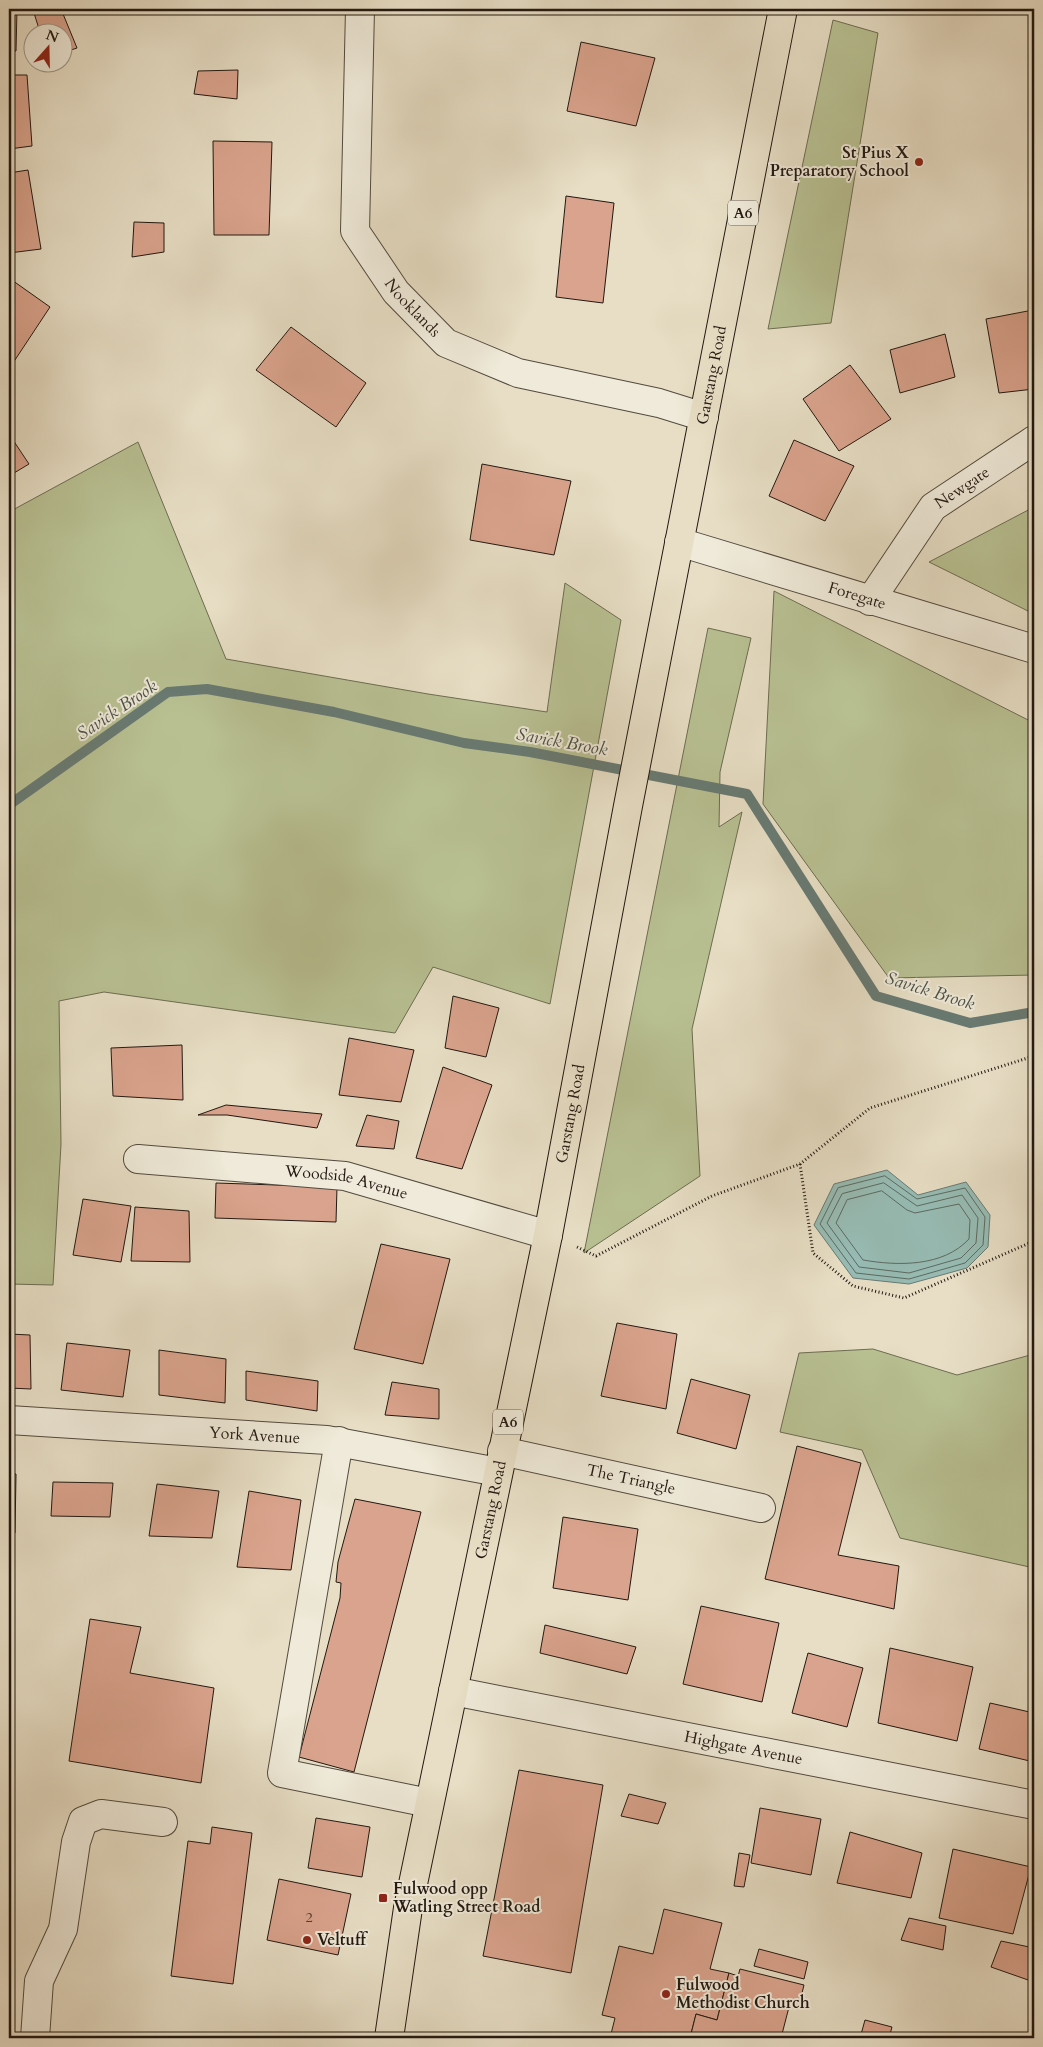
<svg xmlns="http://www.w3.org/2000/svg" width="1043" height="2047" font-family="Cardo,serif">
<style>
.green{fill:#b8c092;stroke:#6d6c52}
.water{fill:#97bcb4;stroke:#687a73}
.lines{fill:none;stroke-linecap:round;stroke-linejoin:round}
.shore{stroke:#5c6a62;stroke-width:1}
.stream{stroke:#687a73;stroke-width:10}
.building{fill:#daa38d;stroke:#221811}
.minor-casing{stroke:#534a3e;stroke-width:30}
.highway-casing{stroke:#221811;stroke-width:30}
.path{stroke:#221811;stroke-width:3;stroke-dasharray:1 2.5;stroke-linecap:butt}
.minor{stroke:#efead9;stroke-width:28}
.highway{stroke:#e7dec5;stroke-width:28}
.poi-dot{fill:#8f2418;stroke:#efead9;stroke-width:2}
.labels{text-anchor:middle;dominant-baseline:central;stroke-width:4;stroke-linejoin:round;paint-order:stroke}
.number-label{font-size:14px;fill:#503b30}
.shield{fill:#efead9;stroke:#60574d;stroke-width:1}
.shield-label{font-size:15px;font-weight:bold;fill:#221811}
.poi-label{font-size:16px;font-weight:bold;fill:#221811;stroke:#efead9;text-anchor:start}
.street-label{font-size:16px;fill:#221811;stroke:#efead9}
.water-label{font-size:18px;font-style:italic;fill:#4b514a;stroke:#efead9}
</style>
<rect width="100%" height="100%" fill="#e7dec5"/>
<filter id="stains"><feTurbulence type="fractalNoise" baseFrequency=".004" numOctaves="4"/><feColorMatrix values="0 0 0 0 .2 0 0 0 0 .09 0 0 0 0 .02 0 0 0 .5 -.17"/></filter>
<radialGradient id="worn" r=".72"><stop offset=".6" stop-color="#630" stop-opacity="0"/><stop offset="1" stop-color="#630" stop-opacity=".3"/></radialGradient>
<!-- green -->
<g class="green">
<polygon points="833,20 878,33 831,323 768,329"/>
<polygon points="138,442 226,659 428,694 547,712 565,583 621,620 550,1004 433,967 395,1033 104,992 59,1001 61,1144 53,1285 9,1284 9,512"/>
<polygon points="1034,507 1034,614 929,562"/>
<polygon points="774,591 1034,723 1034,975 889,978 763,804"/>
<polygon points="708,628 751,638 720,772 719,827 742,812 692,1029 700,1176 584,1253"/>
<polygon points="873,1349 957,1375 1034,1354 1034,1568 900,1538 862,1450 780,1432 799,1353"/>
</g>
<!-- water -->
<polygon class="water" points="887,1170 918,1195 966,1182 990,1215 988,1247 967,1268 909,1284 853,1278 814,1225 834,1184"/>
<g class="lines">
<!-- shore -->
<g class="shore">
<polygon points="885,1176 917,1199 965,1188 985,1217 983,1245 965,1263 909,1279 856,1273 820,1224 838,1188"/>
<polygon points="884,1183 917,1206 962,1195 978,1218 976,1243 961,1258 909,1273 859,1267 827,1223 842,1194"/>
<path d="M882,1191l25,19 8,3 44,-9 11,16 -1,19c-26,28 -71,27 -106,21l-27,-37 11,-23z"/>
</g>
<!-- stream -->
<polyline class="stream" points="9,805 168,692 207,689 334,712 464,743 530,752 747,794 876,996 970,1023 1034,1012"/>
</g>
<!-- building -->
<g class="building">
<polygon points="9,9 17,9 16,51 9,51"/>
<polygon points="43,9 61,9 77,48 62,53 62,32 40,32 34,13"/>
<polygon points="581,42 655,58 636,126 567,111"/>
<polygon points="238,70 237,99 194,94 198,71"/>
<polygon points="9,75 27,75 32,146 9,149"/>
<polygon points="213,141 272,142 269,235 214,235"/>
<polygon points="28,170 41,249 9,253 9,173"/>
<polygon points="566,196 614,203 603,303 556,297"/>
<polygon points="134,222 164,223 164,252 132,257"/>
<polygon points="9,278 50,307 9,369"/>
<polygon points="1033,310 1034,389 999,393 986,319"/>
<polygon points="291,327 366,383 336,427 256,370"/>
<polygon points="945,334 955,377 900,393 890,350"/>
<polygon points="850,365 891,419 839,451 803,399"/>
<polygon points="9,434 29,464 9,476"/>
<polygon points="794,440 854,466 825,521 769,496"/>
<polygon points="482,464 571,481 554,555 470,540"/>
<polygon points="453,996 499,1008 486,1057 445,1048"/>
<polygon points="349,1038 414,1050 401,1102 339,1095"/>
<polygon points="182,1045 183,1100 113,1096 111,1048"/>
<polygon points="443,1067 492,1085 462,1169 416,1158"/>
<polygon points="226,1105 322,1114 317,1128 227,1115 198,1115"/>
<polygon points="367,1115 399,1121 394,1149 356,1146"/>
<polygon points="216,1183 337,1187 336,1222 215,1218"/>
<polygon points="83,1199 131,1206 121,1262 73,1255"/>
<polygon points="135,1207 189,1211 190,1262 131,1261"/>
<polygon points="381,1244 450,1259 423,1364 354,1349"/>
<polygon points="617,1323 677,1334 666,1409 601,1396"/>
<polygon points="9,1334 30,1335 31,1389 9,1388"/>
<polygon points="67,1343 130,1350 123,1397 61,1390"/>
<polygon points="159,1350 226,1359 225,1403 159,1395"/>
<polygon points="246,1371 318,1381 317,1411 246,1400"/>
<polygon points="691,1379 750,1395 736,1449 677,1433"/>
<polygon points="392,1382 439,1389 439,1419 385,1415"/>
<polygon points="797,1446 861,1463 838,1555 899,1566 894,1609 765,1579"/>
<polygon points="9,1474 16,1474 15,1533 9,1532"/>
<polygon points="53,1482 113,1483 110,1517 51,1516"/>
<polygon points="157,1484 219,1491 212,1538 149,1536"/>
<polygon points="249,1491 301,1500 291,1570 237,1567"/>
<polygon points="355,1499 421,1512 354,1772 299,1757 340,1598 341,1583 336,1582 338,1562"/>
<polygon points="563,1517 638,1529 628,1600 553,1588"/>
<polygon points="701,1606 779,1623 762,1702 683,1684"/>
<polygon points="90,1619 141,1627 130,1673 214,1688 201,1783 69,1761"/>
<polygon points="545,1625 636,1647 627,1674 540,1653"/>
<polygon points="890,1648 973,1667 957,1741 878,1723"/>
<polygon points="808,1653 863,1668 847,1727 792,1713"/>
<polygon points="990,1703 1034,1713 1034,1762 979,1749"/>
<polygon points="519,1770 603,1785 571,1973 483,1956"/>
<polygon points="629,1794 666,1803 658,1824 621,1816"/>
<polygon points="760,1808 821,1819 811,1875 751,1863"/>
<polygon points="316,1818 370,1827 362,1877 308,1868"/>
<polygon points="212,1827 252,1833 233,1984 171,1976 188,1841 210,1844"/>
<polygon points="850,1832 922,1853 911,1898 837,1883"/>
<polygon points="953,1849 1031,1867 1013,1934 939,1918"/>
<polygon points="739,1853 750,1855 744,1887 734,1886"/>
<polygon points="279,1879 351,1894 338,1955 267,1940"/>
<polygon points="664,1909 722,1923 710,1969 729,1973 717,2020 696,2014 690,2038 610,2038 615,2018 602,2015 619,1946 653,1954"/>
<polygon points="909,1918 946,1926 943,1950 901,1940"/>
<polygon points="1001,1941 1034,1948 1031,1981 991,1967"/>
<polygon points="759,1949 808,1962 804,1979 754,1966"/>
<polygon points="740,1969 804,1985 798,2009 789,2007 781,2038 690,2038 696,2014 717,2020 729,1973 738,1976"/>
<polygon points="865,2020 892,2027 889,2038 860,2038"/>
</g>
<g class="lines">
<defs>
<g id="minor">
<path id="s1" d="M360,9l-5,222 41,61 50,51 72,30 141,30 45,14"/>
<path id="s2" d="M679,542l355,107"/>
<path id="s3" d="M870,601l63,-94 101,-67"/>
<path id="s4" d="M138,1159l207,17 203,59"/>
<path id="s5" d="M9,1420l318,20 171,32"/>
<polyline points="339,1441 282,1773 429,1803"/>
<path id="s6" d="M502,1451l259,57"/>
<path id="s7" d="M453,1691l581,114"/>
<polyline points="35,2038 39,1981 63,1929 76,1842 83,1821 101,1814 163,1822"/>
</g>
<g id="highway">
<path id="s8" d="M389,2038l19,-130 140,-673 80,-429 155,-797"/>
</g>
</defs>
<!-- minor casing -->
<use href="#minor" class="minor-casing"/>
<!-- highway casing -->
<use href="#highway" class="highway-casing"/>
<!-- path -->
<g class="path">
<polyline points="800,1164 813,1253 853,1286 904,1298 1034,1241"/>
<polyline points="577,1247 596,1256 712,1196 800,1164 870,1108 1034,1056"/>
</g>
<!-- minor -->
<use href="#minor" class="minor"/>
<!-- highway -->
<use href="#highway" class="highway"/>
</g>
<!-- markers -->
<g class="poi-dot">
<circle cx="919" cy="162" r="5"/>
<rect x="378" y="1893" width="10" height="10" rx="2.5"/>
<circle cx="307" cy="1940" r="5"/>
<circle cx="666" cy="1994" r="5"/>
</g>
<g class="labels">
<!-- number labels -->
<g class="number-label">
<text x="309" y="1917">2</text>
</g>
<!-- shield labels -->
<g class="shield">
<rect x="728" y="200.5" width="30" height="25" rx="4"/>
<rect x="493" y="1409.5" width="30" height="25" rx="4"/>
</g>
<g class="shield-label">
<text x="743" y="213">A6</text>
<text x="508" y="1422">A6</text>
</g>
<!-- poi labels -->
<g class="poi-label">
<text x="909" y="153" text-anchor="end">St Pius X<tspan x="909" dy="18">Preparatory School</tspan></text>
<text x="393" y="1889">Fulwood opp<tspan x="393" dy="18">Watling Street Road</tspan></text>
<text x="317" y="1940">Veltuff</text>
<text x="676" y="1985">Fulwood<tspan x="676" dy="18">Methodist Church</tspan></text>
</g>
<!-- street labels -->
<g class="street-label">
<text stroke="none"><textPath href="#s1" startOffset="318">Nooklands</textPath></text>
<text stroke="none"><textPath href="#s8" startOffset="1694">Garstang Road</textPath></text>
<text stroke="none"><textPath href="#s3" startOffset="148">Newgate</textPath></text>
<text stroke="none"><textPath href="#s2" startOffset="186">Foregate</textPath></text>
<text stroke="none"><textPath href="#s8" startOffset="942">Garstang Road</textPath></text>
<text stroke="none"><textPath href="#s4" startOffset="210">Woodside Avenue</textPath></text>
<text stroke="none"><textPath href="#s5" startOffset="246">York Avenue</textPath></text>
<text stroke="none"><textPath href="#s6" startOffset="132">The Triangle</textPath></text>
<text stroke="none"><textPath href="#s8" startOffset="538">Garstang Road</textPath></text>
<text stroke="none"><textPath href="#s7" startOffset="296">Highgate Avenue</textPath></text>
</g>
<!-- water labels -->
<g class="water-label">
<text transform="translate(117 710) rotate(-34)">Savick Brook</text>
<text transform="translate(562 742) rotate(10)">Savick Brook</text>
<text transform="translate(930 991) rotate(17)">Savick Brook</text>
</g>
</g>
<!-- margin -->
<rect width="1043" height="2047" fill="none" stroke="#e7dec5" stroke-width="30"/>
<rect x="10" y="10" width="1023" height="2027" fill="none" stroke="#221811" stroke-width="2.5"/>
<rect x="15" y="15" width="1013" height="2017" fill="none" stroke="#221811"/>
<!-- north arrow -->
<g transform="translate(48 48) rotate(20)"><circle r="24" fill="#efead9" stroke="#9d9689"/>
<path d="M0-4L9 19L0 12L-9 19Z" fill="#8f2418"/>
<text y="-8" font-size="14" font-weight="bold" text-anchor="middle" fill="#221811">N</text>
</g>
<rect width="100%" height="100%" filter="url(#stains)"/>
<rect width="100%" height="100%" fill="url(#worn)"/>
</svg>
